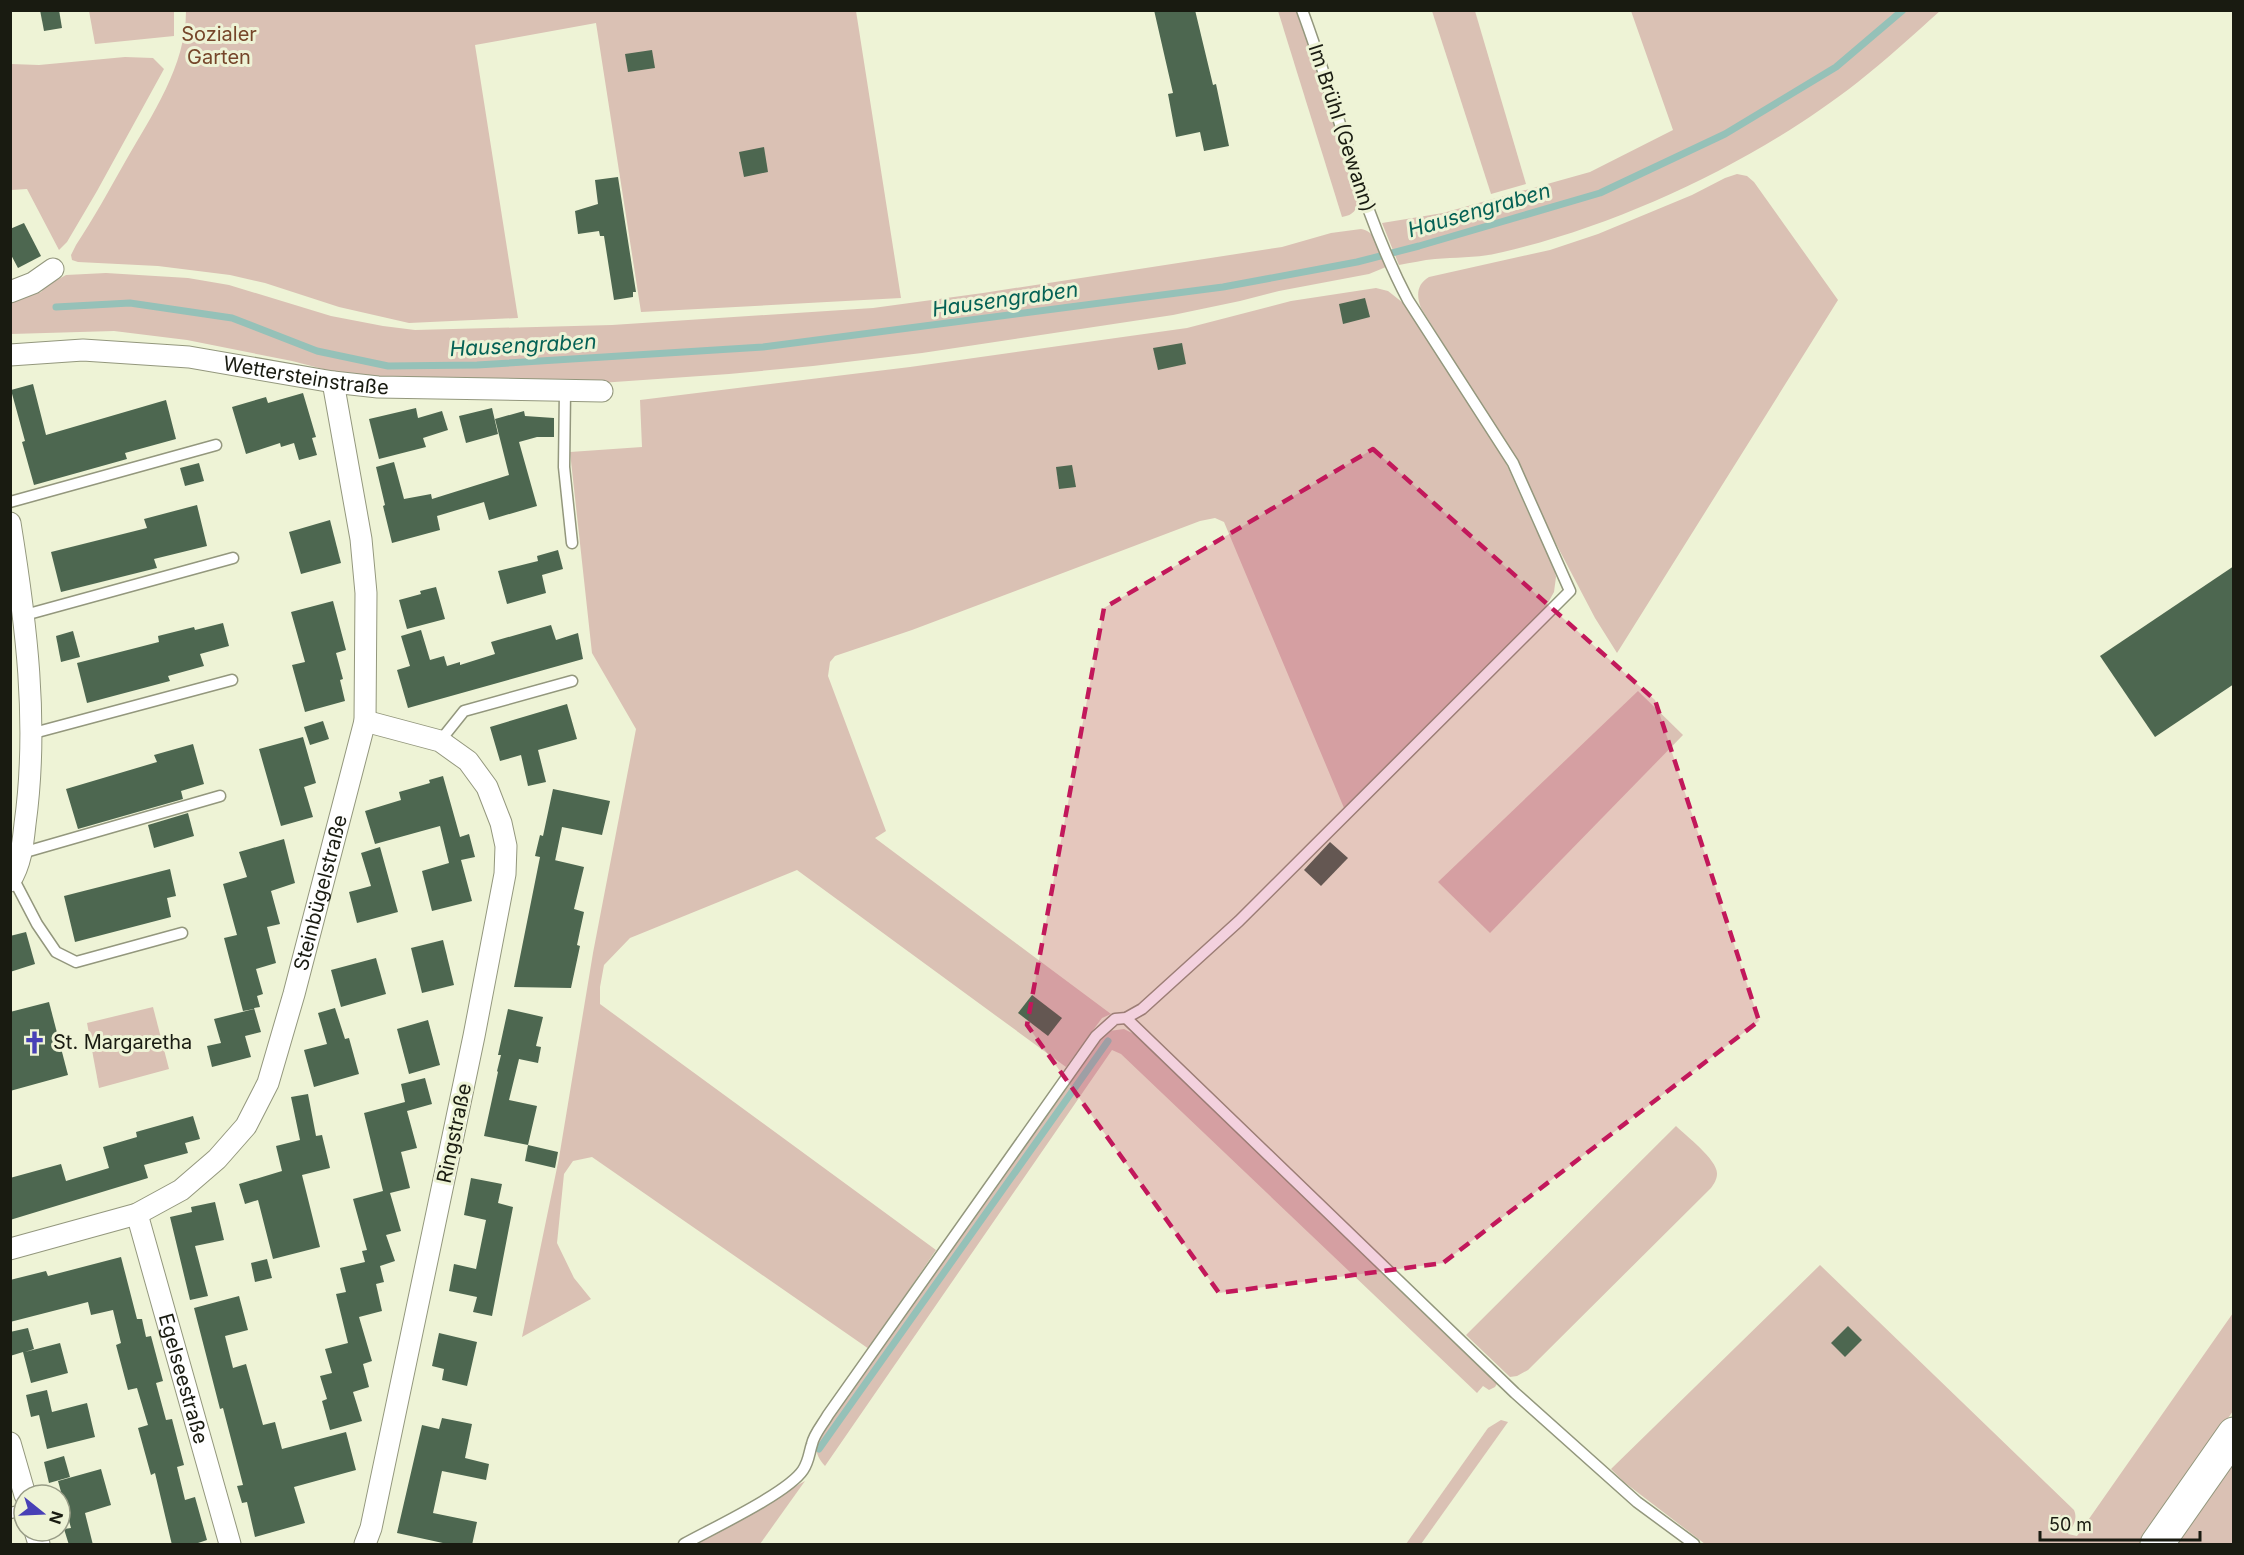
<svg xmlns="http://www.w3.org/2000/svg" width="2244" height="1555" font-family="Inter,sans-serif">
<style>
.green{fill:#dac1b4}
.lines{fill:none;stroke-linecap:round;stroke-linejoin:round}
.stream{stroke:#95c1b8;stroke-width:7}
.building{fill:#4d6750}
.lane-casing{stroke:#93977d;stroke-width:13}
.street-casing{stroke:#93977d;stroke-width:23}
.primary-casing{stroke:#93977d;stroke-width:35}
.lane{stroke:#fff;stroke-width:10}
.street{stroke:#fff;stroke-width:21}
.primary{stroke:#fff;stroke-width:33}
.marked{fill:#c2185b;fill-opacity:0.2;stroke:#c2185b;stroke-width:4.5;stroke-dasharray:12 8;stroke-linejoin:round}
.labels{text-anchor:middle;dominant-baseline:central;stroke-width:6;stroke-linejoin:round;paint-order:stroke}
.park-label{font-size:20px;fill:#76462a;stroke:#eef3d6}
.street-label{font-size:20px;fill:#191b11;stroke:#eef3d6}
.poi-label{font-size:20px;fill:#191b11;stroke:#eef3d6;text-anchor:start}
.water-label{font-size:21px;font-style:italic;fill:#056155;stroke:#eef3d6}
</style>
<rect width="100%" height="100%" fill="#eef3d6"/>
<!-- green -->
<g class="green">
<polygon points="89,11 174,11 174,36 95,44"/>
<path d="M186,11h670l45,287 -260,14 -45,-289 -121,22 43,273 -109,5 -70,-16 -74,-24 -35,-8 -72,-9 -80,-4 -6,-2 -1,-5 5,-10c18,-27 33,-55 49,-83 27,-47 61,-96 61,-151z"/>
<path d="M1278,11h19l63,188c-4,11 -6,16 -18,18z"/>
<polygon points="1432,11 1475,11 1526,184 1491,194"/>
<path d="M1631,11h309c-27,24 -54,49 -82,71 -98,77 -234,142 -355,170 -23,6 -45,5 -68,7 -12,1 -24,4 -36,6l-17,-42 61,-10 147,-41 83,-42z"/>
<polygon points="125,57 153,58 164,69 97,191 67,242 59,250 27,189 11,190 11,64 39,65"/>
<path d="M1737,174l10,2 7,6 84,118 -221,353 -22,-35 -64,-122 -16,-38 -94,-150c-5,-13 -4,-24 8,-31l121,-27 48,-16 94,-39 33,-17z"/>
<path d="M1361,229c16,3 20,21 26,35l-1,3 -17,7 -90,17 -39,10 -67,14 -251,38 -109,13 -84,8 -172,12 -221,-11 -9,-5 -35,-9 -105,-21 -73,-9 -103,3v-33l30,-9 5,-6 20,-11 40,-2 82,5 41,7 102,31 52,10 32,4 197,-5 261,-17 110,-15 299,-46 49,-14z"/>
<polygon points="1376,288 1388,291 1407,306 1499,448 1536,530 1552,557 1556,577 1554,592 1544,610 1344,808 1224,522 1215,518 1200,521 912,630 835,656 830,662 828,676 886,831 875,838 1111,1014 1102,1018 1066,1067 797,870 630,938 604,965 600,987 600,1004 936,1250 869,1349 592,1157 573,1161 564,1174 557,1243 574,1278 591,1299 522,1337 559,1158 593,953 636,729 592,653 570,452 642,447 640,400 910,367 1187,328 1291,301"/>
<polygon points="1638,691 1683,735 1490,933 1438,882"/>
<polygon points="153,1007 169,1069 99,1088 87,1023"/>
<path d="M1124,1029l10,5 351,333 13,15 -3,5 -6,3 -6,-4 -6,7 -356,-339 -9,-4 -287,416c-16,-18 -7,-27 4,-45l270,-380 10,-10z"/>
<path d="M1676,1126c10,10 42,34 41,48 0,5 -3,10 -6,14l-183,182 -11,6 -7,1 -44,-42z"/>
<path d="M1820,1265l254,245c4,9 -1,16 -6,24l9,2 156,-223v98l-93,133h-435l-81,-62 -13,-13z"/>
<polygon points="1501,1420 1508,1422 1421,1544 1406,1544 1488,1428"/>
<polygon points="2233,1456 2233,1544 2172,1544"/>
<polygon points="805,1481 760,1544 694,1544"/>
</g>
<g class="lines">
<!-- stream -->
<g class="stream">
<polyline points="56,307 130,303 232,318 317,351 388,366 477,365 763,347 1223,287 1357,262 1419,246 1600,193 1725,134 1836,67 1903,10"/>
<polyline points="819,1449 1108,1041"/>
</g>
</g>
<!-- building -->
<g class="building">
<polygon points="40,10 59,10 62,28 44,31"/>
<polygon points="1154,10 1195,10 1213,85 1216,84 1229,146 1204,151 1200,132 1176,137 1168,94 1173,93"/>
<polygon points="652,50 655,68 628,72 625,54"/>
<polygon points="764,147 768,172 744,177 739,152"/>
<polygon points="618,177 636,292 633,292 633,297 614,300 604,236 600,236 599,231 578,234 575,211 598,204 595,180"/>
<polygon points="24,223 41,256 18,268 10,253 10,229"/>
<polygon points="1365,298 1370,317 1343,324 1339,304"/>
<polygon points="1182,343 1186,364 1158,370 1153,348"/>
<polygon points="33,384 46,435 166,400 176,439 125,453 127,459 34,485 22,442 25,441 11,390"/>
<polygon points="303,393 316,437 312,438 317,455 299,460 294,443 281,447 280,443 246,454 232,407 266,397 268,403"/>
<polygon points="416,408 418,418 442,411 448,430 423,438 426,447 379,459 369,419"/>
<polygon points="492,408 498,434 466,443 459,416"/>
<polygon points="524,411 525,416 554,418 554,437 537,437 519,442 537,506 489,520 484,502 437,516 440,530 392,543 383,506 385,505 376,467 394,462 404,499 431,494 432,499 509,475 495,419"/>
<polygon points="199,463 204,481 185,486 180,468"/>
<polygon points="1072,465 1076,487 1059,489 1056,467"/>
<polygon points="197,505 207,546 154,559 157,568 61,592 51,552 147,528 144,519"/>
<polygon points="330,520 341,563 301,574 289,532"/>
<polygon points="558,550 563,569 542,575 546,593 507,604 498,571 538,561 537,556"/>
<polygon points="2234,566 2234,684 2155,737 2100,656"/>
<polygon points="436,587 445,619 407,629 399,600 421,594 420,591"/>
<polygon points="333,601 346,650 336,653 343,679 340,680 345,701 305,712 292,665 305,662 291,612"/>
<polygon points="223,623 229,646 200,654 204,666 168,676 170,681 87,703 77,663 159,642 158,636 194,627 195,630"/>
<polygon points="551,625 556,640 578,633 583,659 408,708 397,670 410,666 401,636 421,630 430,660 444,656 447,666 460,662 460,665 495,654 491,642"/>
<polygon points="73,631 80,657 61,662 56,636"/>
<polygon points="567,704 577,739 538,750 546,782 528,786 521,755 500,761 490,727"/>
<polygon points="323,721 329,739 310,745 304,727"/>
<polygon points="303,737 316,783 304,787 313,817 281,826 259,749"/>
<polygon points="193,744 204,784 181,791 183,799 78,829 66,789 157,762 154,755"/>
<polygon points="443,776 460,837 469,834 475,857 461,860 472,901 432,911 422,871 449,863 440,826 375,844 365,811 401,800 399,792 430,783 429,780"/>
<polygon points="553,789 610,801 602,835 562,827 555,861 550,859 584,867 574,909 584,912 577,945 580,946 571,988 514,987 540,857 535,856 540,835 543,836"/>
<polygon points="188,813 194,836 154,848 148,825"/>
<polygon points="284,839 295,883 271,891 280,924 267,927 276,963 256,969 263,994 257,996 260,1007 254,1008 261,1032 245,1036 251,1057 212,1067 207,1046 221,1043 214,1019 254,1009 243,1011 224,938 237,935 223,884 247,877 239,852"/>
<polygon points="1330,842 1348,858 1321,886 1304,870"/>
<polygon points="380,847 398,912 357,923 349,892 371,886 361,853"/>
<polygon points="170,869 176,896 167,898 171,917 75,942 64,896"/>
<polygon points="26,932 35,964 10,972 10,936"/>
<polygon points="443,940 454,985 422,993 411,948"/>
<polygon points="376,958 386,994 341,1007 331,970"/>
<polygon points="1032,995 1062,1018 1048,1036 1018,1013"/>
<polygon points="49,1002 68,1075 10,1091 10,1012"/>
<polygon points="335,1008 345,1039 349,1038 359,1074 314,1087 304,1050 327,1044 318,1013"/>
<polygon points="508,1009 543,1017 536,1046 541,1047 538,1063 519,1059 509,1100 537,1106 528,1145 484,1136 498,1072 497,1071 501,1055 498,1055"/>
<polygon points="428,1020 440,1065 409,1074 397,1029"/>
<polygon points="425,1078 432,1104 407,1111 417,1148 401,1152 410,1188 390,1193 401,1231 386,1235 395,1261 380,1266 384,1282 376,1284 382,1311 359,1317 372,1361 363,1364 369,1387 353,1392 362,1421 330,1430 322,1401 327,1399 320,1376 332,1373 325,1349 348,1343 336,1294 346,1292 340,1268 365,1262 362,1251 367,1250 353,1199 383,1191 364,1113 405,1102 401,1084"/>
<polygon points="308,1094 316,1136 322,1135 330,1168 302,1175 320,1247 273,1259 258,1200 245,1204 239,1184 282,1171 276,1146 300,1140 291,1097"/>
<polygon points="193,1116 200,1139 185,1143 188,1153 144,1165 148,1178 10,1220 10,1178 61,1164 66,1181 109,1168 103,1147 137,1137 136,1132"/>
<polygon points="528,1145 558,1152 555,1168 525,1161"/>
<polygon points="471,1178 502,1184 498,1203 513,1207 492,1316 473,1312 477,1297 449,1291 454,1264 476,1269 486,1220 464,1215"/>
<polygon points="215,1202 224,1240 195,1246 208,1296 190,1300 170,1217 192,1212 191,1207"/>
<polygon points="121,1257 137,1319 142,1319 146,1337 151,1336 163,1381 156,1383 166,1420 172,1419 184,1465 177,1467 185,1500 195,1497 207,1540 192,1545 172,1545 155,1473 151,1475 138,1428 148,1425 137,1388 128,1390 116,1345 121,1343 113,1310 91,1315 88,1302 10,1322 10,1280 46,1271 48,1276"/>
<polygon points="267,1259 272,1278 255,1282 251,1263"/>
<polygon points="239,1296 248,1330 225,1336 233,1368 246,1364 263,1425 275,1422 282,1449 346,1432 356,1470 294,1487 305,1523 255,1537 247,1502 242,1503 237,1486 243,1485 223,1408 220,1409 194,1308"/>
<polygon points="1848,1326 1862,1340 1845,1357 1831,1343"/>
<polygon points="28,1328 34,1349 25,1352 60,1343 68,1373 31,1383 23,1352 10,1356 10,1332"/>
<polygon points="439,1333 477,1342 467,1386 442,1380 444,1369 432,1366"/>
<polygon points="47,1390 52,1412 87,1403 95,1437 47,1449 39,1415 31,1417 26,1395"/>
<polygon points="442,1418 472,1424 465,1458 489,1464 486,1480 442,1471 433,1513 477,1522 472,1545 452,1545 397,1533 422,1425 439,1429"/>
<polygon points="64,1456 70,1477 49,1483 44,1462"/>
<polygon points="101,1469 111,1505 85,1513 93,1545 69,1545 64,1529 71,1528 58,1481"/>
</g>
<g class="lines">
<defs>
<g id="lane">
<polyline points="565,391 564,467 572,543"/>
<polyline points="10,502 216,445"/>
<polyline points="25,615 233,558"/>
<polyline points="30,734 232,680"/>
<polyline points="440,741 464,711 572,681"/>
<polyline points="22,853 220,796"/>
<polyline points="13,878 37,924 56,952 76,962 182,933"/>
<polyline points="1126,1018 1515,1393 1637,1502 1694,1544"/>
<polyline points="10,1513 24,1510"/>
<path d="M684,1544c27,-15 104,-51 119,-74 6,-9 6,-17 9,-26 2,-10 11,-20 16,-29l268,-379 19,-17 11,-1 16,-9 97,-88 331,-330 -57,-128 -105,-163c-48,-91 -70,-194 -106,-290"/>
</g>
<g id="street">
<polyline points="10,292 33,283 53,269"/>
<path id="s1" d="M10,355l73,-5 106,7 144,25 45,5 224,4"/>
<path d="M10,523c16,99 29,200 15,301 -2,19 -4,40 -15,57"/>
<polyline points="365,721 440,741 468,761 487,787 501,823 506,846 505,874 474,1036 371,1528 365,1544"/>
<path id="s2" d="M137,1214l93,330"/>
<path id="s3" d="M10,1249l127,-35 44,-24 36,-31 29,-33 22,-43 26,-89 71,-273 1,-128 -5,-54 -28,-157"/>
<polyline points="10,1443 25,1495"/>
<polyline points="35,1531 39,1544"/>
</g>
<polyline id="primary" points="2157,1544 2234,1434"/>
</defs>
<!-- lane casing -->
<use href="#lane" class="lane-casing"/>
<!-- street casing -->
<use href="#street" class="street-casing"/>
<!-- primary casing -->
<use href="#primary" class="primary-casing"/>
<!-- lane -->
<use href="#lane" class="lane"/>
<!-- street -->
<use href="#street" class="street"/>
<!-- primary -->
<use href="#primary" class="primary"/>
</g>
<!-- marked area -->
<path class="marked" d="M1373,449l282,251 104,321 -316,242 -224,30 -192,-268 77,-417z"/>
<!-- icons -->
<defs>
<symbol id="church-bare" viewBox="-9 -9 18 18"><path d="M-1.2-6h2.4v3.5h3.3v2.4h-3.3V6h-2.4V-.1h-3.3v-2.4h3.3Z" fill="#4840b6" stroke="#eef3d6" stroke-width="2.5" paint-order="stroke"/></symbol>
</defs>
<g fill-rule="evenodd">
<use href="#church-bare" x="18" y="1026" width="33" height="33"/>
</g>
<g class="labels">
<!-- park labels -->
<g class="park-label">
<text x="219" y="34">Sozialer<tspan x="219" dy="23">Garten</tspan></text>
</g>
<!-- street labels -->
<g class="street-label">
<text transform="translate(1342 128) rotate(72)">Im Brühl (Gewann)</text>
<text stroke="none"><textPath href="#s1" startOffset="298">Wettersteinstraße</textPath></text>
<text stroke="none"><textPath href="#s3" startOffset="519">Steinbügelstraße</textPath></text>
<text transform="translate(454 1133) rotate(-78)">Ringstraße</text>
<text stroke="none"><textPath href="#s2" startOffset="171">Egelseestraße</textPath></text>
</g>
<!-- poi labels -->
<g class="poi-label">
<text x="53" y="1042">St. Margaretha</text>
</g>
<!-- water labels -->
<g class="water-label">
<text transform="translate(1479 210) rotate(-16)">Hausengraben</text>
<text transform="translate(1005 299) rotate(-8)">Hausengraben</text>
<text transform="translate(523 345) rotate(-3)">Hausengraben</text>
</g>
</g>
<!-- border -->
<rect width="2244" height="1555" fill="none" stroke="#191b11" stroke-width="24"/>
<!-- north arrow -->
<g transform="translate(42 1513) rotate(108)"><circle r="28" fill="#eef3d6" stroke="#999d87" stroke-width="1.5"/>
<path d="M0-4.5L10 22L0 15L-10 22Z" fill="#4840b6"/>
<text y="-9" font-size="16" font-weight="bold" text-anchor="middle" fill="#191b11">N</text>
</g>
<!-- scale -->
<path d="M2040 1531v9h160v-9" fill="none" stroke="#191b11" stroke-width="3"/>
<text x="2049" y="1531" font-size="18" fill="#191b11" stroke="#eef3d6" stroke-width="4.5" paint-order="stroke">50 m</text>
</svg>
